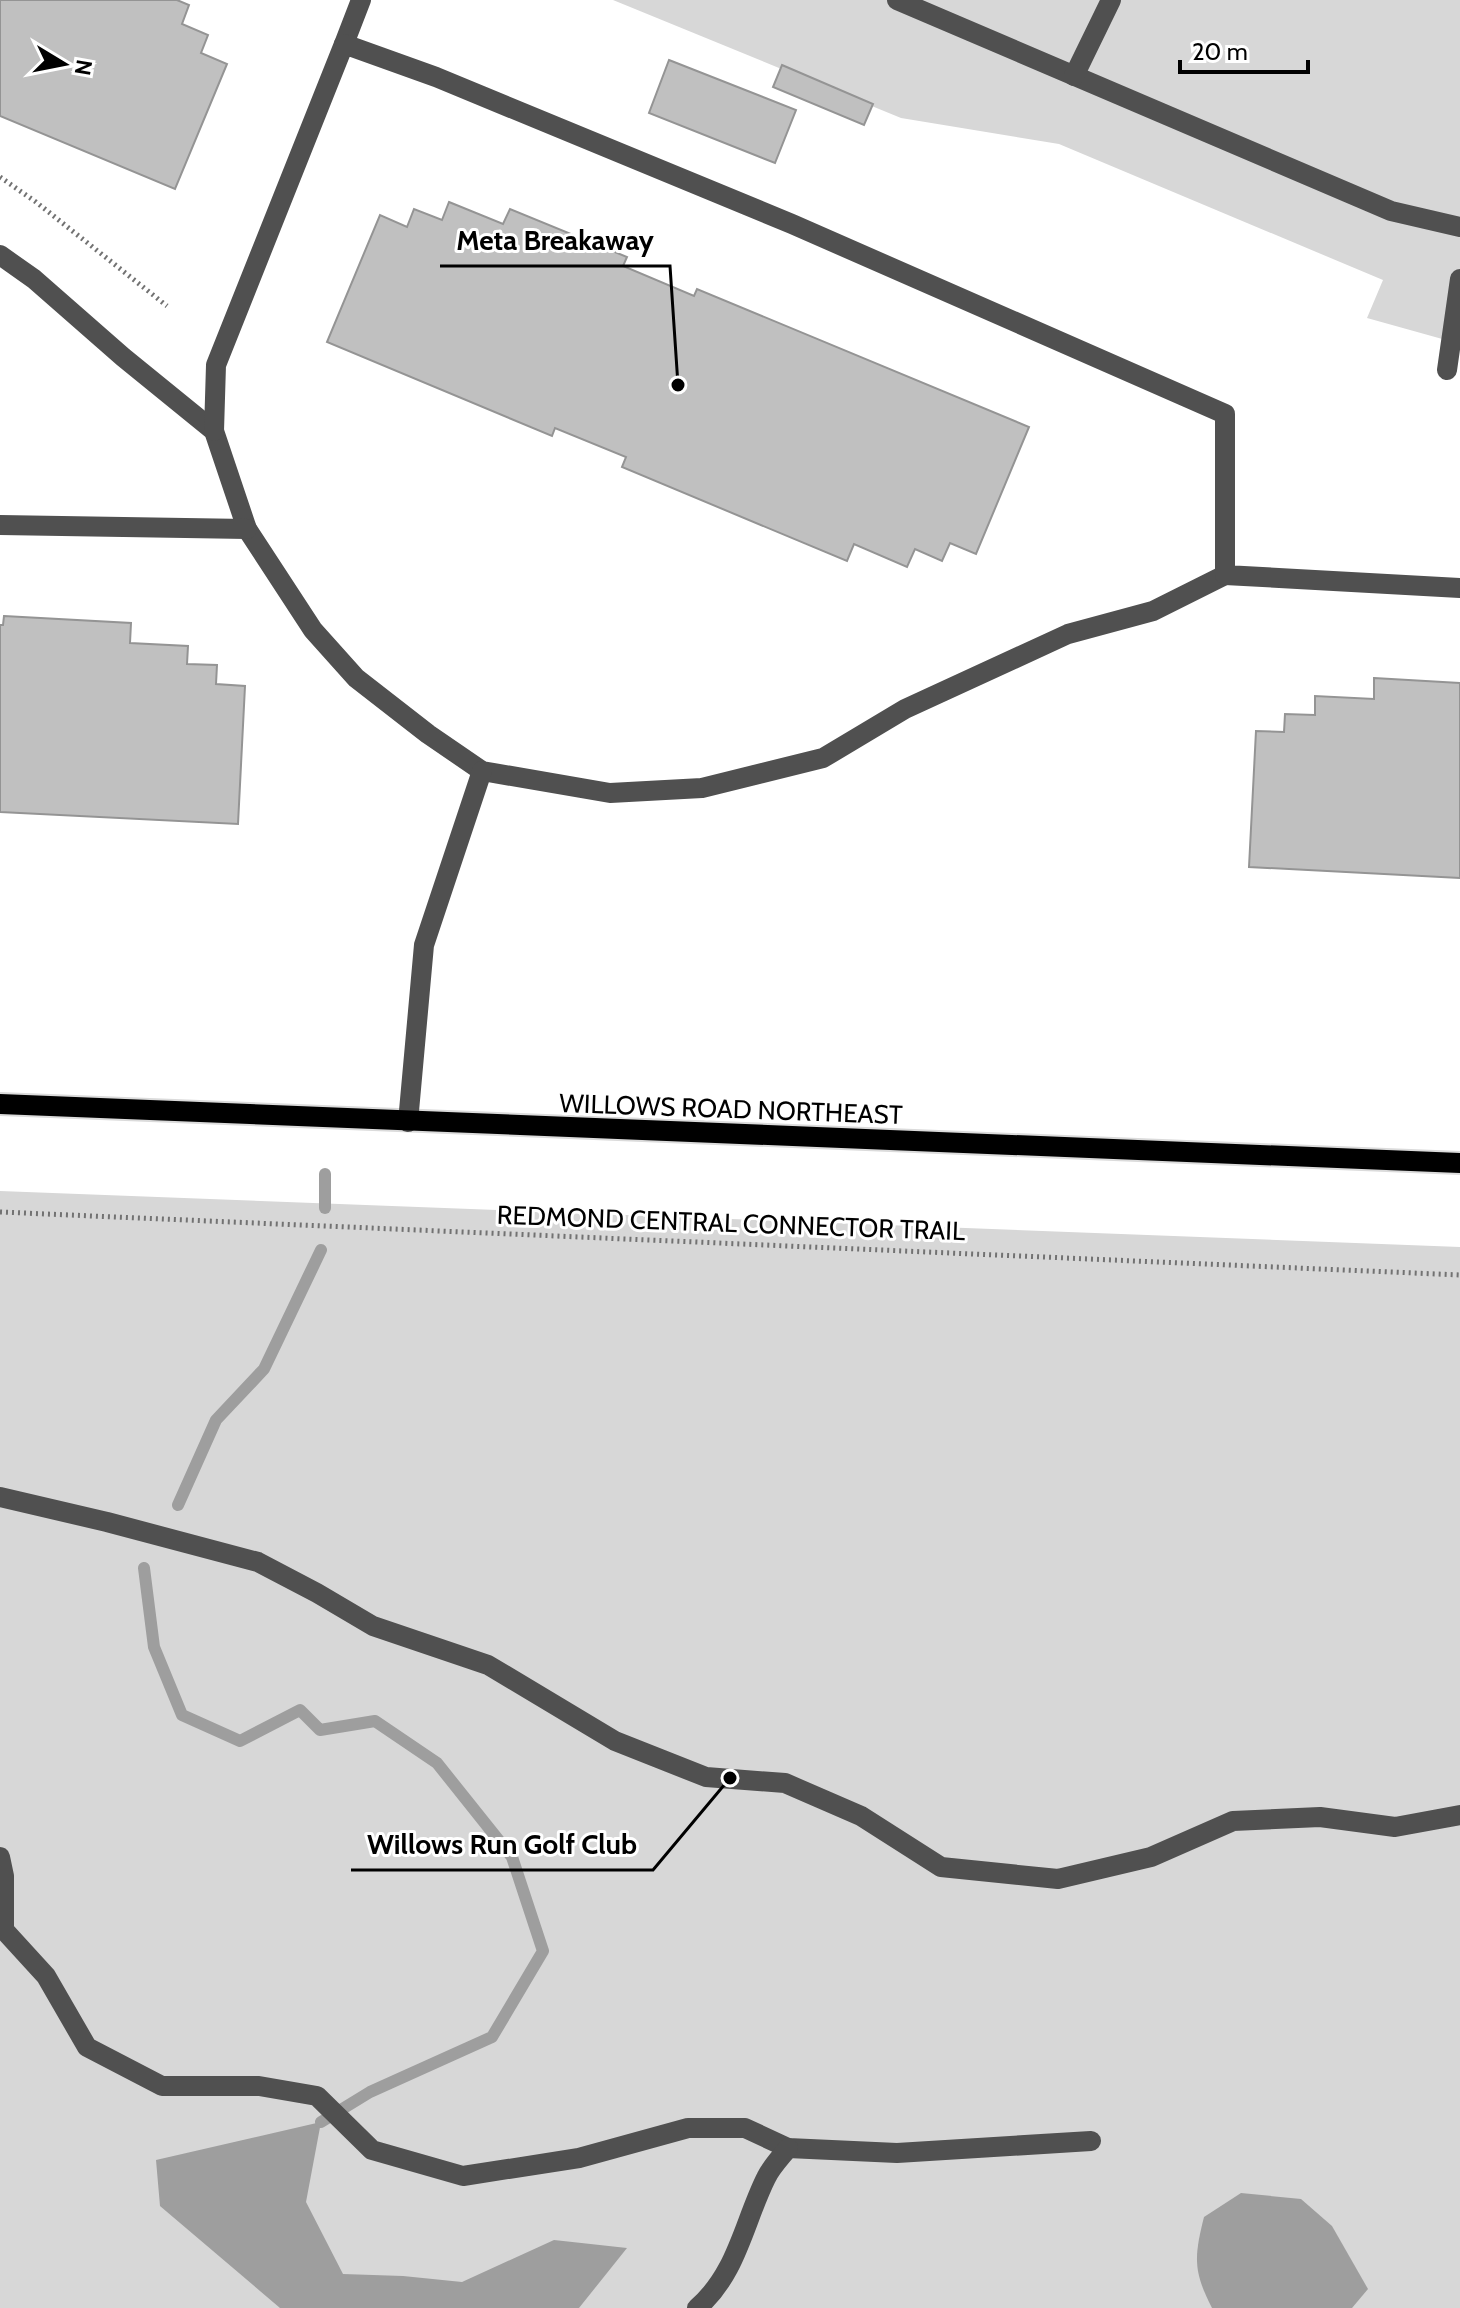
<svg xmlns="http://www.w3.org/2000/svg" width="1460" height="2308" font-family="Cabin,sans-serif">
<style>
.green{fill:#d7d7d7}
.water{fill:#9e9e9e}
.lines{fill:none;stroke-linecap:round;stroke-linejoin:round}
.stream{stroke:#9e9e9e;stroke-width:12}
.building{fill:#c0c0c0;stroke:#949494;stroke-width:2}
.major-casing{stroke:#dbdbdb;stroke-width:24}
.path{stroke:#727272;stroke-width:5;stroke-dasharray:2 4;stroke-linecap:butt}
.minor{stroke:#505050;stroke-width:20}
.major{stroke:#000;stroke-width:20}
.labels{text-anchor:middle;dominant-baseline:central;stroke-width:6;stroke-linejoin:round;paint-order:stroke}
.street-label{font-size:26px;fill:#000;stroke:#fff}
.leader{fill:none;stroke:#000;stroke-width:3}
.callout-dot{fill:#000;stroke:#fff;stroke-width:3}
.callout-label{font-size:28px;text-anchor:middle;font-weight:bold;fill:#000;stroke:#fff;stroke-width:6;stroke-linejoin:round;paint-order:stroke}
</style>
<rect width="100%" height="100%" fill="#fff"/>
<!-- green -->
<g class="green">
<polygon points="613,0 1460,0 1460,342 1453,342 1367,318 1383,280 1059,144 901,118"/>
<polygon points="0,1191 1460,1247 1460,2308 0,2308"/>
</g>
<!-- water -->
<g class="water">
<polygon points="321,2122 306,2202 343,2274 403,2276 462,2282 554,2240 627,2248 579,2308 280,2308 160,2206 156,2160"/>
<path d="M1241,2193l60,6 31,27 36,63 -16,19h-140c-19,-37 -18,-51 -8,-91z"/>
</g>
<g class="lines">
<!-- stream -->
<g class="stream">
<polyline points="325,1174 325,1208"/>
<polyline points="178,1505 216,1420 264,1369 321,1250"/>
<polyline points="144,1568 154,1647 182,1715 240,1741 300,1710 320,1730 375,1721 437,1763 512,1857 543,1951 492,2037 370,2092 321,2122"/>
</g>
</g>
<!-- building -->
<g class="building">
<polygon points="0,0 177,0 189,5 182,24 208,35 201,53 227,64 175,189 0,116"/>
<polygon points="669,60 796,110 775,163 649,113"/>
<polygon points="782,65 873,104 864,125 773,87"/>
<polygon points="449,202 503,224 510,209 627,257 623,266 694,296 697,289 1029,427 976,554 950,543 942,561 915,549 907,567 854,544 847,561 622,467 626,457 555,428 552,436 327,342 380,215 407,227 414,209 442,220"/>
<polygon points="4,616 131,623 130,643 188,646 187,664 217,665 216,684 245,686 238,824 0,812 0,625 3,625"/>
<polygon points="1374,678 1460,683 1460,878 1249,867 1256,731 1284,732 1285,714 1315,715 1315,696 1374,699"/>
</g>
<g class="lines">
<defs>
<polyline id="major" points="0,1104 1460,1163"/>
</defs>
<!-- major casing -->
<use href="#major" class="major-casing"/>
<!-- path -->
<g class="path">
<polyline points="0,177 36,202 167,306"/>
<polyline points="0,1212 1460,1275"/>
</g>
<!-- minor -->
<g class="minor">
<polyline points="897,0 1391,211 1460,227"/>
<polyline points="344,44 361,0"/>
<polyline points="1074,76 1111,0"/>
<polyline points="0,255 34,279 123,357 214,431 247,529 313,630 356,678 428,734 482,771 610,793 702,788 823,758 905,709 1068,634 1153,611 1225,575"/>
<polyline points="1447,370 1460,279"/>
<polyline points="214,431 216,365 344,44 436,77 792,224 1225,414 1225,575 1460,588"/>
<polyline points="0,525 247,529"/>
<polyline points="408,1122 424,945 482,771"/>
<polyline points="0,1497 107,1522 258,1562 317,1593 373,1626 488,1665 615,1741 706,1777 785,1783 861,1816 941,1867 1058,1879 1151,1857 1233,1821 1320,1817 1395,1827 1460,1815"/>
<polyline points="0,1857 4,1876 4,1930 46,1976 87,2047 162,2086 259,2086 317,2096 372,2150 463,2176 579,2158 688,2128 745,2128 788,2148 897,2153 1091,2141"/>
<path d="M697,2308c40,-34 47,-86 69,-130 5,-11 15,-21 22,-30"/>
</g>
<!-- major -->
<use href="#major" class="major"/>
</g>
<g class="labels">
<!-- street labels -->
<g class="street-label">
<text transform="translate(731 1109) rotate(2)">WILLOWS ROAD NORTHEAST</text>
<text transform="translate(731 1223) rotate(2)">REDMOND CENTRAL CONNECTOR TRAIL</text>
</g>
</g>
<!-- callouts -->
<path class="leader" d="M678 385L670 266H440M730 1778L653 1870H351"/>
<g class="callout-dot">
<circle cx="678" cy="385" r="8"/>
<circle cx="730" cy="1778" r="8"/>
</g>
<g class="callout-label">
<text x="555" y="250">Meta Breakaway</text>
<text x="502" y="1854">Willows Run Golf Club</text>
</g>
<!-- north arrow -->
<g transform="translate(64 64) rotate(100)" stroke="#ffffff" stroke-width="6" paint-order="stroke">
<path d="M0-6L14 30L0 20L-14 30Z" fill="#000000"/>
<text y="-12" font-size="22" font-weight="bold" text-anchor="middle" fill="#000000">N</text>
</g>
<!-- scale -->
<path d="M1180 60v12h128v-12" fill="none" stroke="#000000" stroke-width="4"/>
<text x="1192" y="60" font-size="24" fill="#000000" stroke="#ffffff" stroke-width="6" paint-order="stroke">20 m</text>
</svg>
